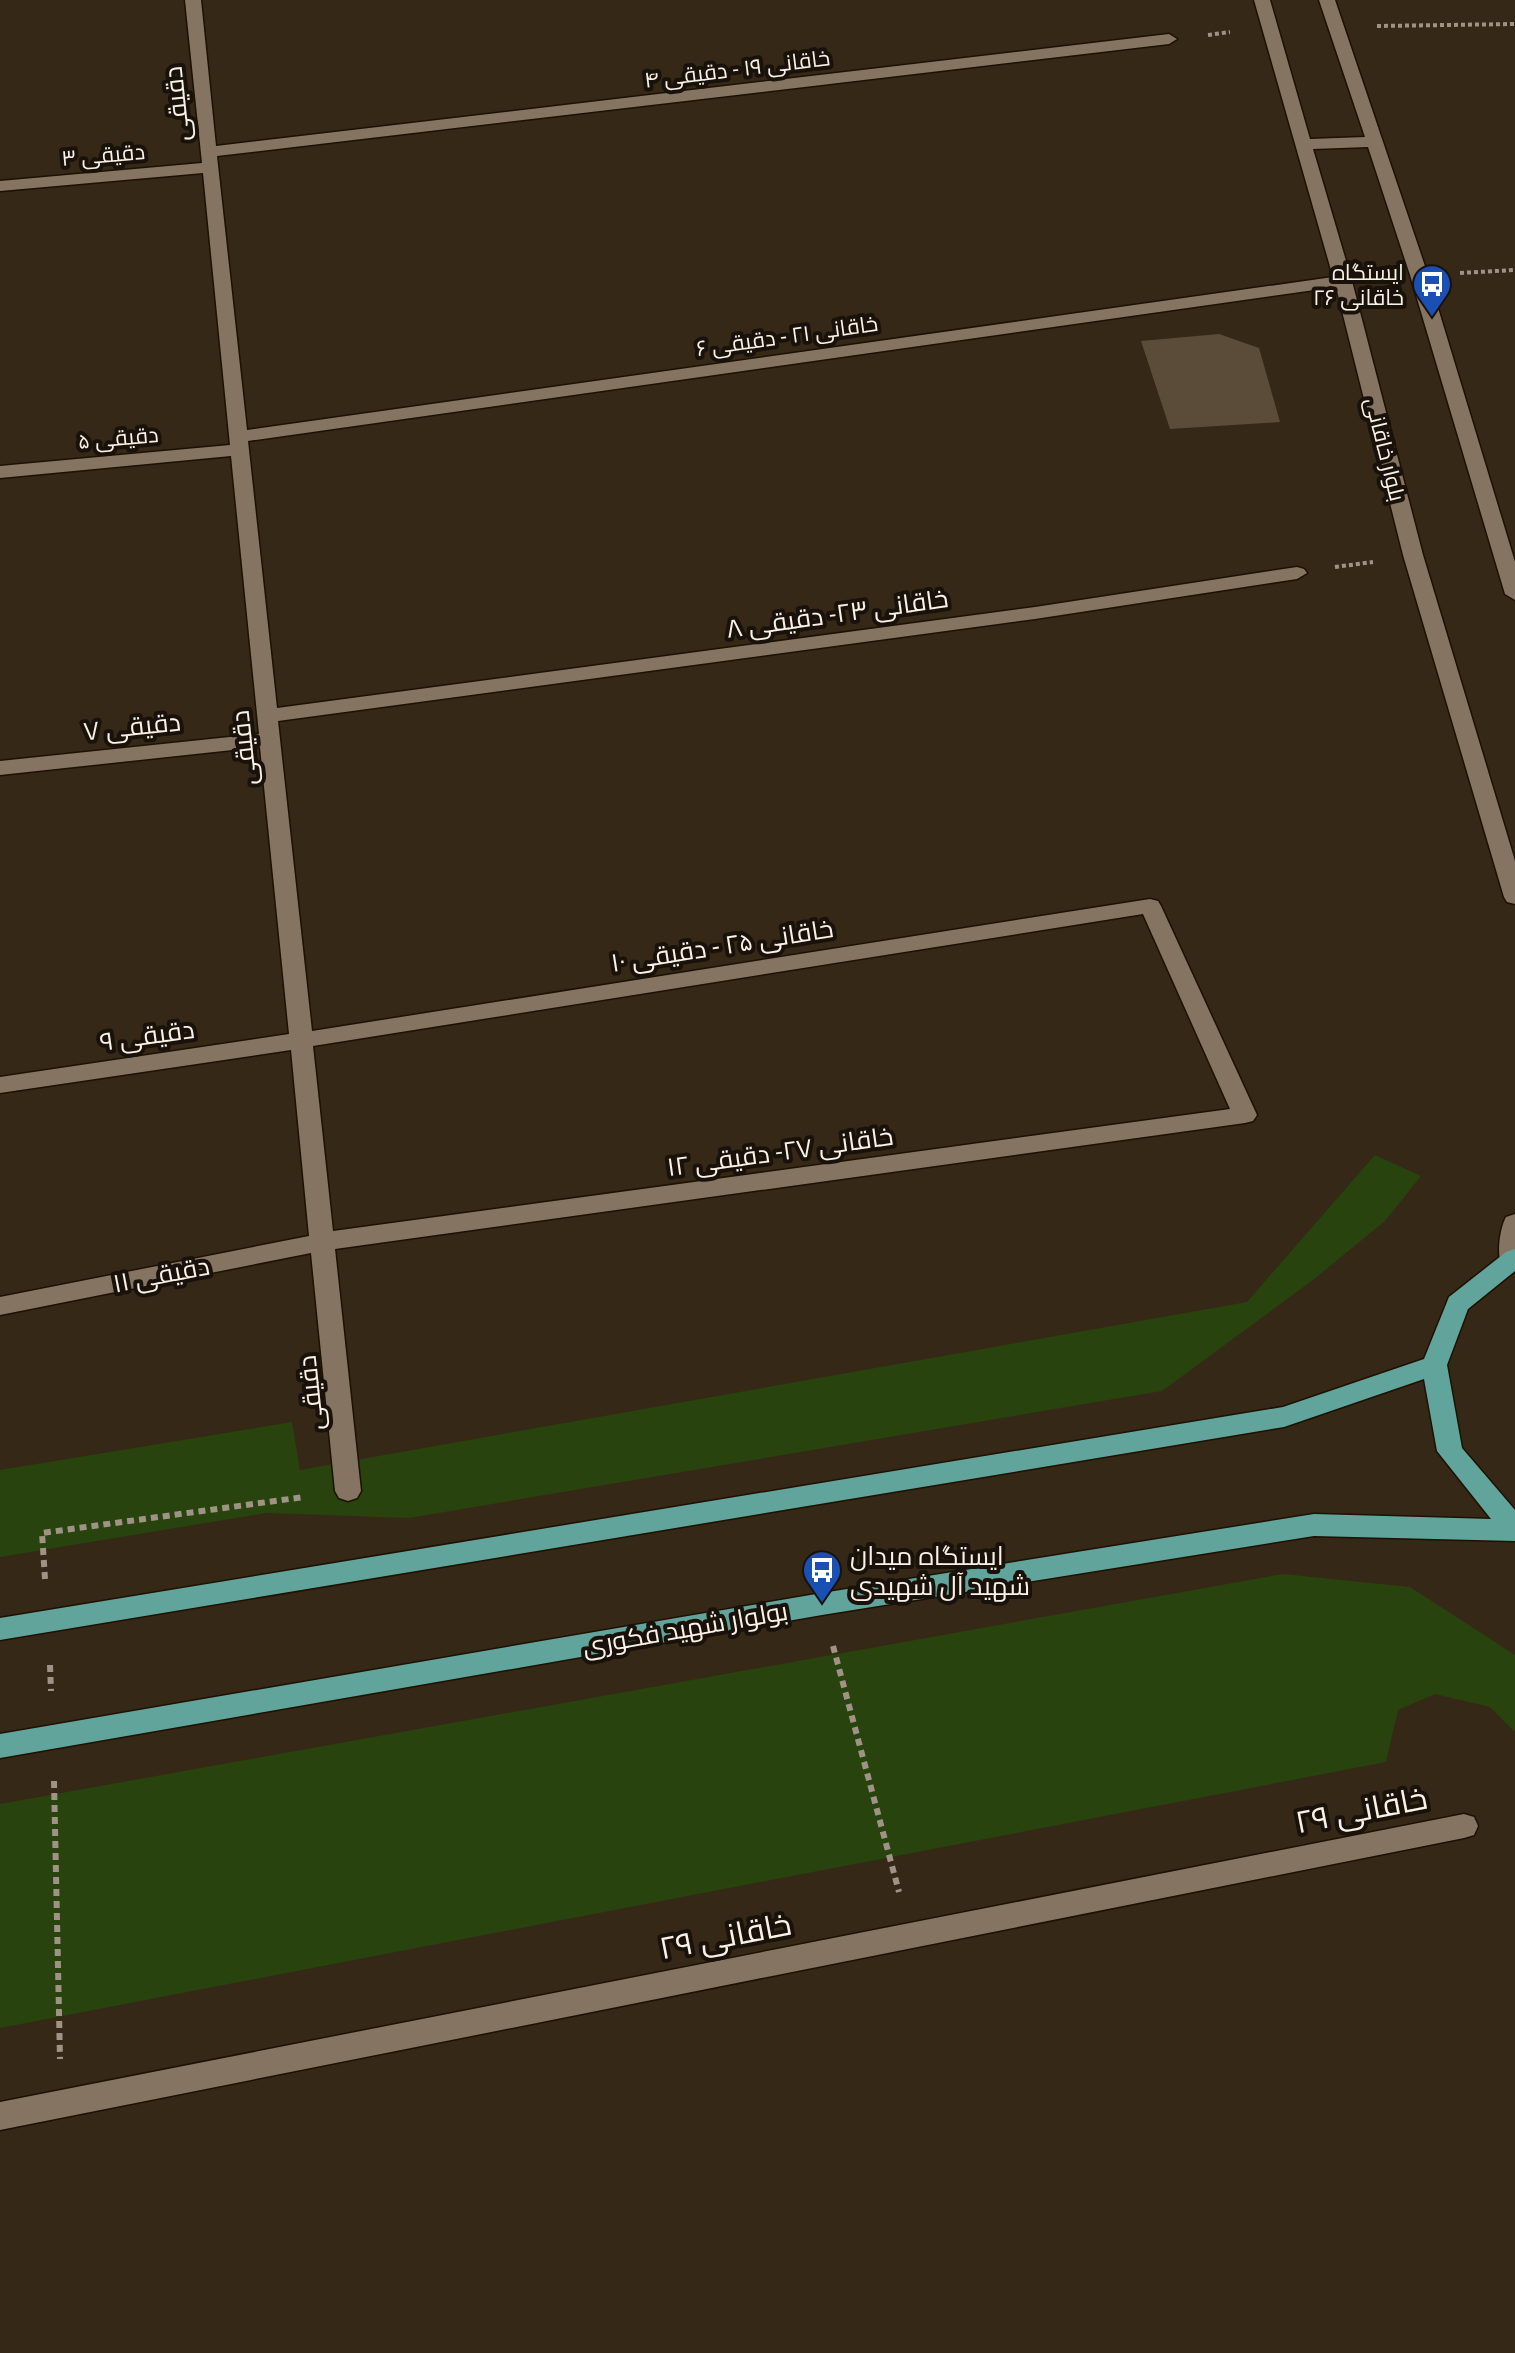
<svg xmlns="http://www.w3.org/2000/svg" width="1515" height="2353" font-family="Ubuntu,Cairo,sans-serif">
<style>
.green{fill:#28430d}
.building{fill:#5b4c3a}
.lines{fill:none;stroke-linecap:round;stroke-linejoin:round}
.minor-casing{stroke:#1d1102;stroke-width:3}
.major-casing{stroke:#1d1102;stroke-width:3}
.path-far1{stroke:#9e9385;stroke-width:4;stroke-dasharray:4 3;stroke-linecap:butt}
.path{stroke:#9e9385;stroke-width:6;stroke-dasharray:7 5;stroke-linecap:butt}
.minor{fill:#847461;fill-rule:evenodd}
.major{fill:#61a49b;fill-rule:evenodd}
.labels{text-anchor:middle;dominant-baseline:central;stroke-width:8;stroke-linejoin:round;paint-order:stroke}
.far-street-label{font-size:22px;fill:#fbf2e7;stroke:#19120b}
.far-poi-label{font-size:22px;fill:#fbf2e7;stroke:#19120b;text-anchor:end}
.street-label{font-size:26px;fill:#fbf2e7;stroke:#19120b}
.poi-label{font-size:26px;fill:#fbf2e7;stroke:#19120b;text-anchor:start}
.near-street-label{font-size:32px;fill:#fbf2e7;stroke:#19120b}
</style>
<rect width="100%" height="100%" fill="#362817"/>
<!-- green -->
<g class="green">
<polygon points="1375,1155 1421,1176 1385,1221 1313,1280 1162,1391 409,1518 266,1513 0,1557 0,1470 292,1422 300,1470 1247,1302"/>
<polygon points="1283,1574 1410,1587 1515,1655 1515,1732 1490,1707 1435,1694 1398,1710 1386,1762 0,2028 0,1804"/>
</g>
<!-- building -->
<polygon class="building" points="1219,334 1259,348 1280,422 1170,429 1141,341"/>
<g class="lines">
<defs>
<g id="minor">
<path d="M185,0h16l15,146 953,-112 8,5 -8,5 -952,112 30,274 1086,-153 -79,-277h16l40,139 55,-2 -46,-137h16l93,275 87,287v38l-10,-6 -95,-319 -42,-128 -55,2 39,132 71,274 92,306v43l-8,-2 -3,-5 -101,-342 -67,-268 -1088,154 29,267 758,-101 262,-40 7,2 3,4 -10,6 -262,40 -757,102 34,310 838,-132 8,2 3,5 96,209 -4,6 -8,2 -910,126 26,242 -4,7 -9,3 -9,-3 -4,-7 -24,-238 -311,62v-18l309,-61 -18,-186 -291,43v-16l289,-43 -29,-287 -260,28v-14l259,-27 -28,-278 -231,22v-12l230,-21 -27,-272 -203,18v-10l202,-18zM1143,914l87,195 -897,122 -20,-185z"/>
<path d="M1515,1214v53l-13,-2c-6,-11 -2,-37 4,-48z"/>
<polygon points="1464,1814 1474,1817 1478,1826 1474,1835 1464,1838 0,2130 0,2102"/>
</g>
<polygon id="major" points="1515,1249 1515,1271 1468,1309 1447,1365 1462,1448 1515,1510 1515,1541 1314,1536 822,1615 0,1758 0,1734 822,1593 1314,1514 1491,1519 1437,1451 1424,1379 1284,1427 0,1640 0,1618 1283,1407 1424,1359 1449,1297 1506,1252"/>
</defs>
<!-- minor casing -->
<use href="#minor" class="minor-casing"/>
<!-- major casing -->
<use href="#major" class="major-casing"/>
<!-- path-far1 -->
<g class="path-far1">
<polyline points="1377,26 1515,24"/>
<polyline points="1208,35 1230,32"/>
<polyline points="1460,273 1515,270"/>
<polyline points="1335,567 1373,562"/>
</g>
<!-- path -->
<g class="path">
<polyline points="45,1579 42,1533 304,1497"/>
<polyline points="833,1646 899,1892"/>
<polyline points="50,1665 51,1691"/>
<polyline points="54,1781 60,2059"/>
</g>
<!-- minor -->
<use href="#minor" class="minor"/>
<!-- major -->
<use href="#major" class="major"/>
</g>
<!-- icons -->
<defs>
<symbol id="bus-pin" viewBox="-11 -11 22 30"><path d="M0 17L-7.5 6A9.5 9.5 0 1 1 7.5 6Z" fill="#1a4fb4" stroke="#19120b"/><path d="M-5-6H5V4H4V6H2V4H-2V6H-4V4H-5ZM-3.5-4V0h7V-4ZM-3.5 1.2v1.5H-2V1.2ZM2 1.2v1.5H3.5V1.2Z" fill="#fff"/></symbol>
</defs>
<g fill-rule="evenodd">
<use href="#bus-pin" x="1410" y="262" width="44" height="60"/>
<use href="#bus-pin" x="800" y="1548" width="44" height="60"/>
</g>
<g class="labels">
<!-- far-street labels -->
<g class="far-street-label">
<text transform="translate(737 68) rotate(-7)">خاقانی ۱۹ - دقیقی ۴</text>
<text transform="translate(103 154) rotate(-5)">دقیقی ۳</text>
<text transform="translate(787 335) rotate(-8)">خاقانی ۲۱ - دقیقی ۶</text>
<text transform="translate(118 437) rotate(-5)">دقیقی ۵</text>
<text transform="translate(1386 449) rotate(76)">بلوار خاقانی</text>
</g>
<!-- far-poi labels -->
<g class="far-poi-label">
<text x="1404" y="271">ایستگاه<tspan x="1404" dy="25">خاقانی ٢۶</tspan></text>
</g>
<!-- street labels -->
<g class="street-label">
<text transform="translate(176 104) rotate(-96)">دقیقی</text>
<text transform="translate(837 613) rotate(-8)">خاقانی ۲۳- دقیقی ۸</text>
<text transform="translate(132 726) rotate(-6)">دقیقی ۷</text>
<text transform="translate(243 748) rotate(-96)">دقیقی</text>
<text transform="translate(722 945) rotate(-9)">خاقانی ۲۵ - دقیقی ۱۰</text>
<text transform="translate(147 1035) rotate(-8)">دقیقی ۹</text>
<text transform="translate(780 1151) rotate(-8)">خاقانی ۲۷- دقیقی ۱۲</text>
<text transform="translate(161 1274) rotate(-11)">دقیقی ۱۱</text>
<text transform="translate(310 1393) rotate(-96)">دقیقی</text>
<text transform="translate(685 1628) rotate(-10)">بولوار شهید فکوری</text>
</g>
<!-- poi labels -->
<g class="poi-label">
<text x="850" y="1555">ایستگاه میدان<tspan x="850" dy="30">شهید آل شهیدی</tspan></text>
</g>
<!-- near-street labels -->
<g class="near-street-label">
<text transform="translate(1361 1809) rotate(-11)">خاقانی ۲۹</text>
<text transform="translate(725 1935) rotate(-11)">خاقانی ۲۹</text>
</g>
</g>
</svg>
